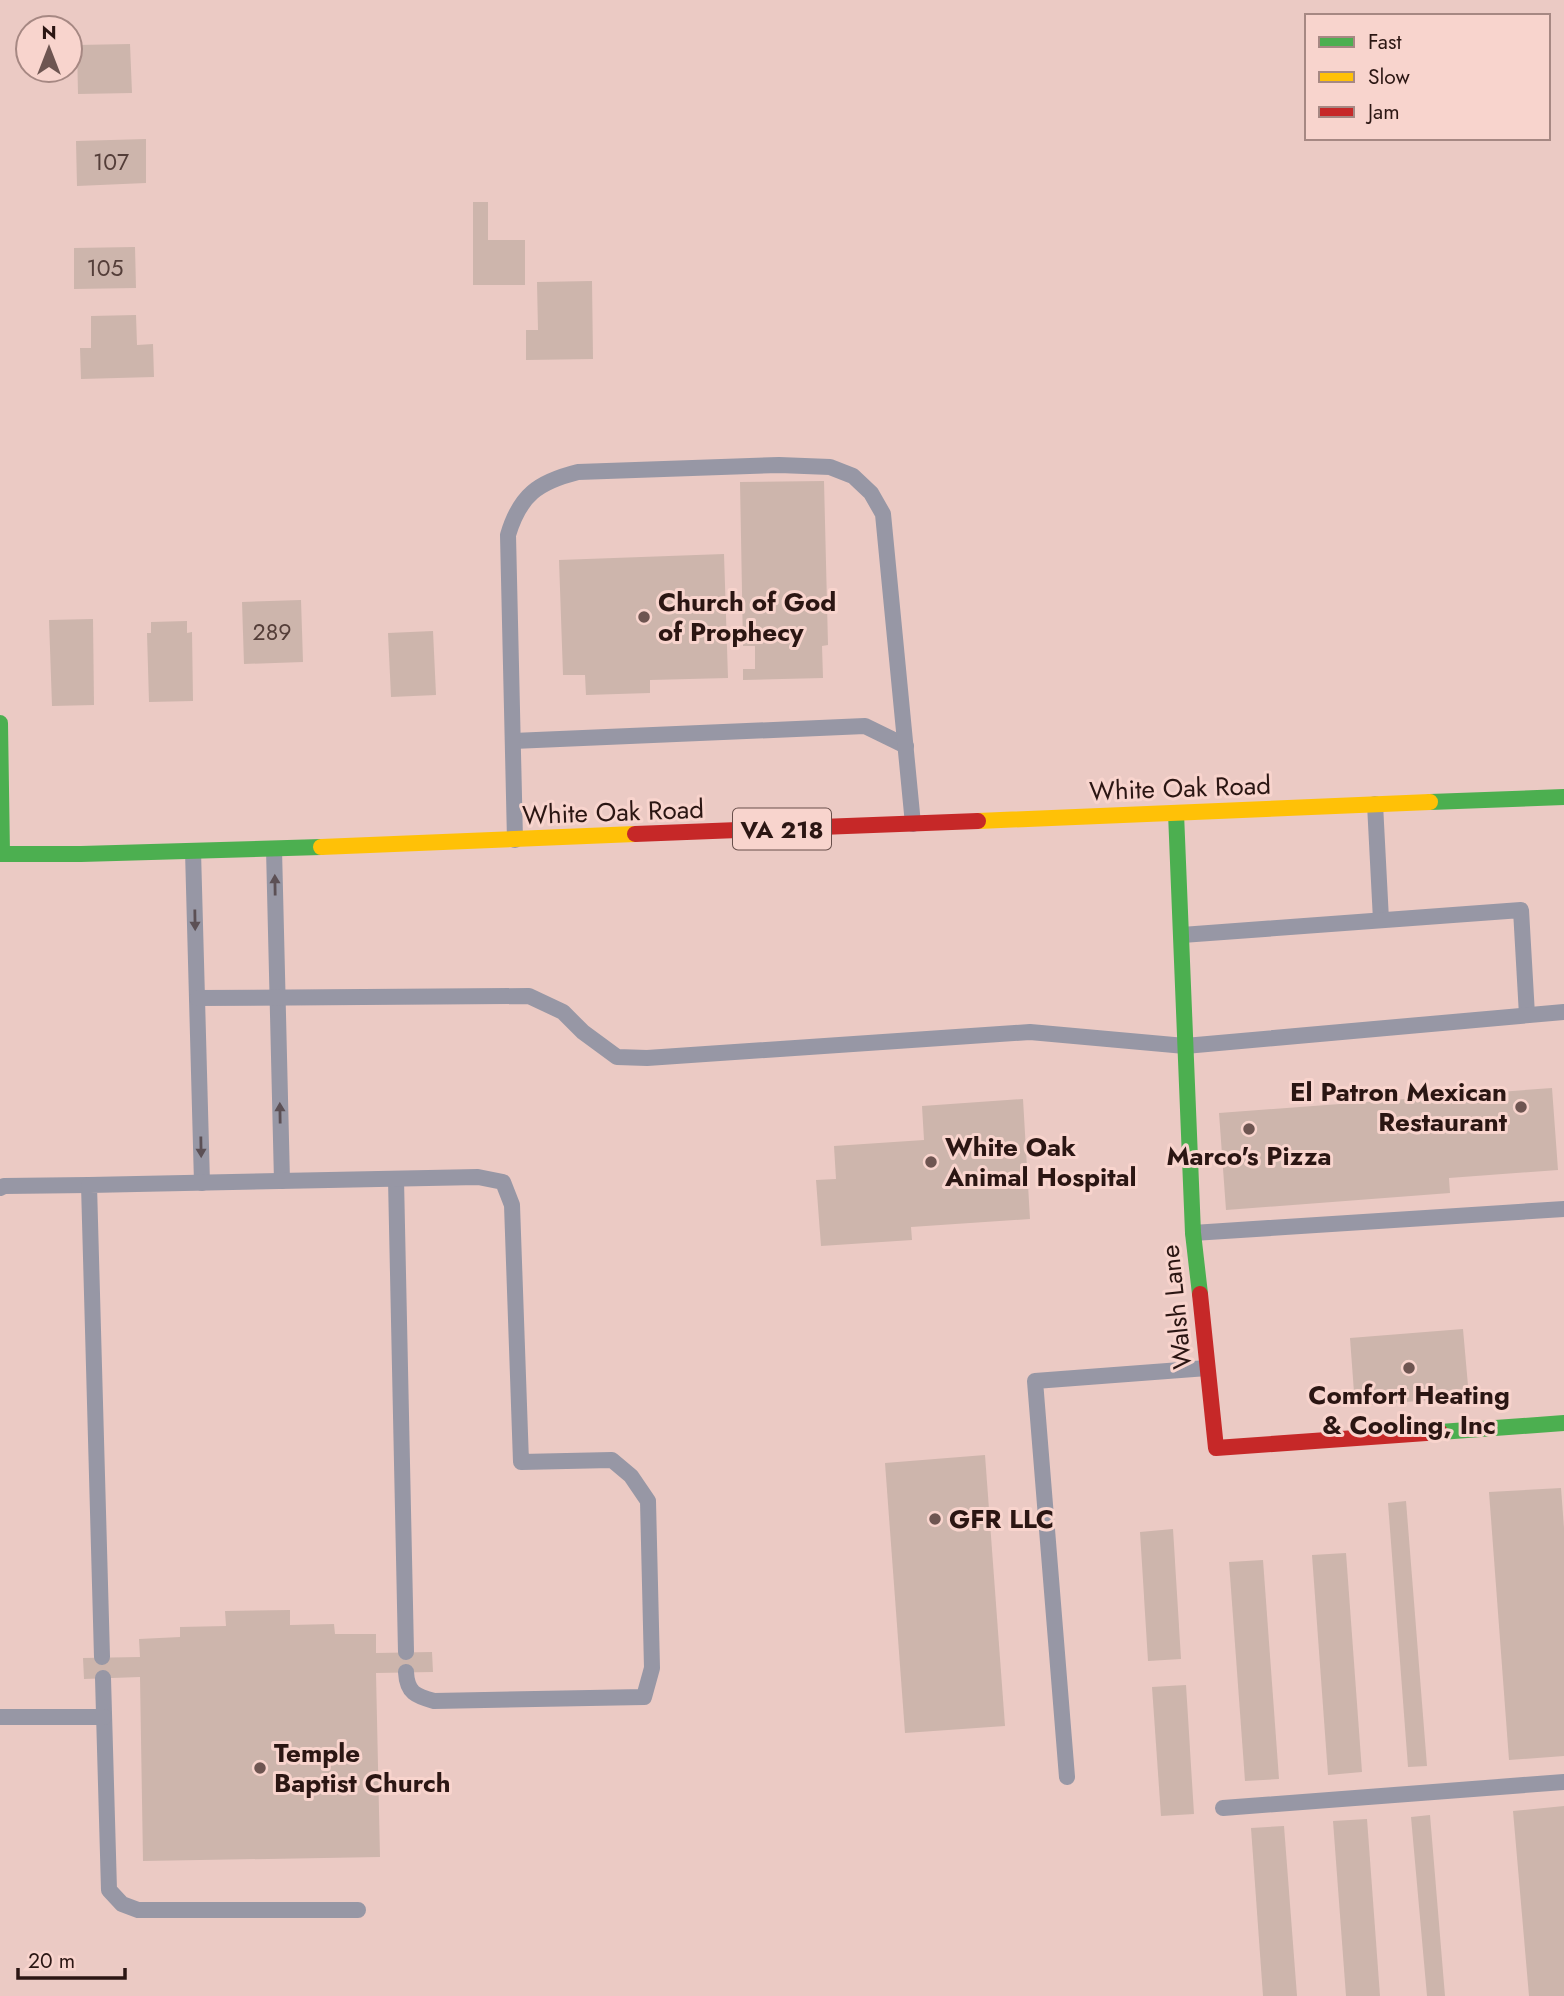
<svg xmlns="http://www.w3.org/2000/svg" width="1564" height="1996" font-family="Jost,sans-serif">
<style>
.building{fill:#cdb5ac}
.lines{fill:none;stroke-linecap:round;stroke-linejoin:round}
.lane{stroke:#9797a5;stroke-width:16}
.fast{stroke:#4caf50;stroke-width:16}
.slow{stroke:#ffc107;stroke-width:16}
.jam{stroke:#c62828;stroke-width:16}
.oneway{fill:#5c5055}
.poi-dot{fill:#6e5551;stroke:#f8d4cd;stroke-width:2.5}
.labels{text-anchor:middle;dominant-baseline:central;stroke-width:6;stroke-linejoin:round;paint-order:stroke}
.number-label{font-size:23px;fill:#543e39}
.shield{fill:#f8d4cd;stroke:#684f4b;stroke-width:2}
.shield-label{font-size:24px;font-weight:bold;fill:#2b1613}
.poi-label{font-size:26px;font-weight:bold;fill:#2b1613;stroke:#f8d4cd;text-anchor:start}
.street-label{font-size:26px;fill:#2b1613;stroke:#f8d4cd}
</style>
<rect width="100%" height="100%" fill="#ebcac4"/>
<!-- building -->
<g class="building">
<polygon points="130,44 132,93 78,94 77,45"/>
<polygon points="146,139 146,183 77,186 76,141"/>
<polygon points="473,202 488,202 488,240 525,240 525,285 473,285"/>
<polygon points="135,247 136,288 74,289 74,248"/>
<polygon points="592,281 593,359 526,360 526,330 538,330 537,282"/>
<polygon points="136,315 137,345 153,344 154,377 81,379 80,348 91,348 91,316"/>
<polygon points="824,481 828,645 822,646 823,678 743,680 743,669 755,669 755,646 743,646 740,482"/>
<polygon points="724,554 728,678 650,680 650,693 586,695 585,675 563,675 559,560"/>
<polygon points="301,600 303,662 244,664 242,602"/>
<polygon points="93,619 94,705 52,706 49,620"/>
<polygon points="187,621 187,633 192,632 193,701 149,702 147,633 151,633 151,622"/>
<polygon points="433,631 436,695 391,697 388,633"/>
<polygon points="1552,1088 1558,1170 1449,1178 1450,1193 1226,1210 1219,1113"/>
<polygon points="1023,1099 1030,1219 911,1227 912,1240 821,1246 816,1180 836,1179 834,1146 924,1140 922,1106"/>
<polygon points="1463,1329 1469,1397 1355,1406 1350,1338"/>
<polygon points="985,1455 1005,1726 905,1733 885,1463"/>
<polygon points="1561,1488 1564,1528 1564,1756 1509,1760 1489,1492"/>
<polygon points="1406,1501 1427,1766 1408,1767 1388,1503"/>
<polygon points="1173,1529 1181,1659 1148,1661 1140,1532"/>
<polygon points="1346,1553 1362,1772 1328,1775 1312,1555"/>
<polygon points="1263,1560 1279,1779 1245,1781 1229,1562"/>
<polygon points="290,1610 290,1625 334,1624 335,1634 376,1634 376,1653 432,1652 433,1672 376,1673 380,1857 143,1861 140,1677 84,1679 83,1658 140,1657 139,1639 180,1637 180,1627 226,1626 225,1611"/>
<polygon points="1186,1685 1194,1814 1161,1816 1152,1687"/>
<polygon points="1564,1806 1564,1996 1529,1996 1513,1811"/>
<polygon points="1430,1815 1445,1996 1427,1996 1411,1817"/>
<polygon points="1367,1819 1380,1996 1346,1996 1333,1821"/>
<polygon points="1284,1826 1297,1996 1263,1996 1251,1828"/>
</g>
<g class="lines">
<!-- lane -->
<g class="lane">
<polyline points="513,741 865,726 906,746"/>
<polyline points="1375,804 1381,920"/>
<path d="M515,840l-7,-305c12,-40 30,-53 70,-63l201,-7 51,2 23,9 18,17 12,21 30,310"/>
<polyline points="274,849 282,1181"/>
<polyline points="193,851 202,1183"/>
<polyline points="1182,935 1521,910 1527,1015"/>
<polyline points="197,998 529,996 563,1012 583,1032 617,1057 647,1058 1030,1032 1185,1046 1564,1012"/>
<polyline points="396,1179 406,1652"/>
<polyline points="0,1188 4,1186 89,1185"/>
<polyline points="1193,1233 1564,1209"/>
<path d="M102,1657l-13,-472 389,-8 25,5 9,23 9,257 91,-2 19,16 17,25 4,167 -8,29 -210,4c-18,-5 -27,-8 -28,-29"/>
<polyline points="103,1678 109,1890 122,1904 138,1910 358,1910"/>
<polyline points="0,1717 104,1717"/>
<polyline points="1067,1777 1035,1381 1207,1368"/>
<polyline points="1223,1808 1564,1782"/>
</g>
<!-- fast -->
<g class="fast">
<polyline points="0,723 2,854"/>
<polyline points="1430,802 1564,797"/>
<polyline points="1176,813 1193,1233 1200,1294"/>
<polyline points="0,854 81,854 321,847"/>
<polyline points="1440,1432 1564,1423"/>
</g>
<!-- slow -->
<g class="slow">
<polyline points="978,821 1430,802"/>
<polyline points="321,847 635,834"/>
</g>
<!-- jam -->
<g class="jam">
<polyline points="635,834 978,821"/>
<polyline points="1200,1294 1216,1448 1440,1432"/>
</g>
</g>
<!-- one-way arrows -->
<defs><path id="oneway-solid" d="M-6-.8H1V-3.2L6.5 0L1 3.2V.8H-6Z" transform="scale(1.75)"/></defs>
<g class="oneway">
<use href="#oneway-solid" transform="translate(275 885) rotate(-91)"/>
<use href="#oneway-solid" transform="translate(195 920) rotate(89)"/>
<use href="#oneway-solid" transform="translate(280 1113) rotate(-91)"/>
<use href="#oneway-solid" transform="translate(201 1147) rotate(89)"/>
</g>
<!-- markers -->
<g class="poi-dot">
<circle cx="644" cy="617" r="7"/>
<circle cx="1521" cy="1107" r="7"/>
<circle cx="1249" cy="1129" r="7"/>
<circle cx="931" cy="1162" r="7"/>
<circle cx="1409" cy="1368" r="7"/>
<circle cx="935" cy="1519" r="7"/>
<circle cx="260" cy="1768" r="7"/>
</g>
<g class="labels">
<!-- number labels -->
<g class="number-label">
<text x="111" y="162">107</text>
<text x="105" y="268">105</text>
<text x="272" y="632">289</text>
</g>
<!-- shield labels -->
<rect class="shield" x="733" y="808.5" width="98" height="41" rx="5"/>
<g class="shield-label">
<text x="782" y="829">VA 218</text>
</g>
<!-- poi labels -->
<g class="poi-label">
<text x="658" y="602">Church of God<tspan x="658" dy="30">of Prophecy</tspan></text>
<text x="1507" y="1092" text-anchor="end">El Patron Mexican<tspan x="1507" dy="30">Restaurant</tspan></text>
<text x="945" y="1147">White Oak<tspan x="945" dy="30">Animal Hospital</tspan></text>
<text x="1249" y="1156" text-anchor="middle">Marco's Pizza</text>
<text x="1409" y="1395" text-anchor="middle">Comfort Heating<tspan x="1409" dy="30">&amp; Cooling, Inc</tspan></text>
<text x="949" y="1519">GFR LLC</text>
<text x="274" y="1753">Temple<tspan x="274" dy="30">Baptist Church</tspan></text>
</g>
<!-- street labels -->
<g class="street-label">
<text transform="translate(1180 788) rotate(-2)">White Oak Road</text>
<text transform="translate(613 812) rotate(-2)">White Oak Road</text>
<text transform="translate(1176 1307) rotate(-96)">Walsh Lane</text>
</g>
</g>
<!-- legend -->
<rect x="1305" y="14" width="245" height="126" fill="#f8d4cd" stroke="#a68883" stroke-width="2"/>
<rect x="1319" y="37" width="35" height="10" fill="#4caf50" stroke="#a68883" stroke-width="2"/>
<text x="1368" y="49" font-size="21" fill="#2b1613">Fast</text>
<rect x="1319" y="72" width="35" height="10" fill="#ffc107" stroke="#a68883" stroke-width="2"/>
<text x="1368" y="84" font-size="21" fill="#2b1613">Slow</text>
<rect x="1319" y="107" width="35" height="10" fill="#c62828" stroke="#a68883" stroke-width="2"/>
<text x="1368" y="119" font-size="21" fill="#2b1613">Jam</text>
<!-- north arrow -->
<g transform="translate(49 49)"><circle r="33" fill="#f8d4cd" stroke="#a68883" stroke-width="2"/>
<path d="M0-5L12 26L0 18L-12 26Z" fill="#6e5551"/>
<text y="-10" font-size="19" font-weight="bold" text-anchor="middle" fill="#2b1613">N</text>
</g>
<!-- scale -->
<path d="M18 1968v10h107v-10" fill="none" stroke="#2b1613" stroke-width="3.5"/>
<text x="28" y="1968" font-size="21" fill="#2b1613" stroke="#f8d4cd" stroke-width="5" paint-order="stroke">20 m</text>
</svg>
